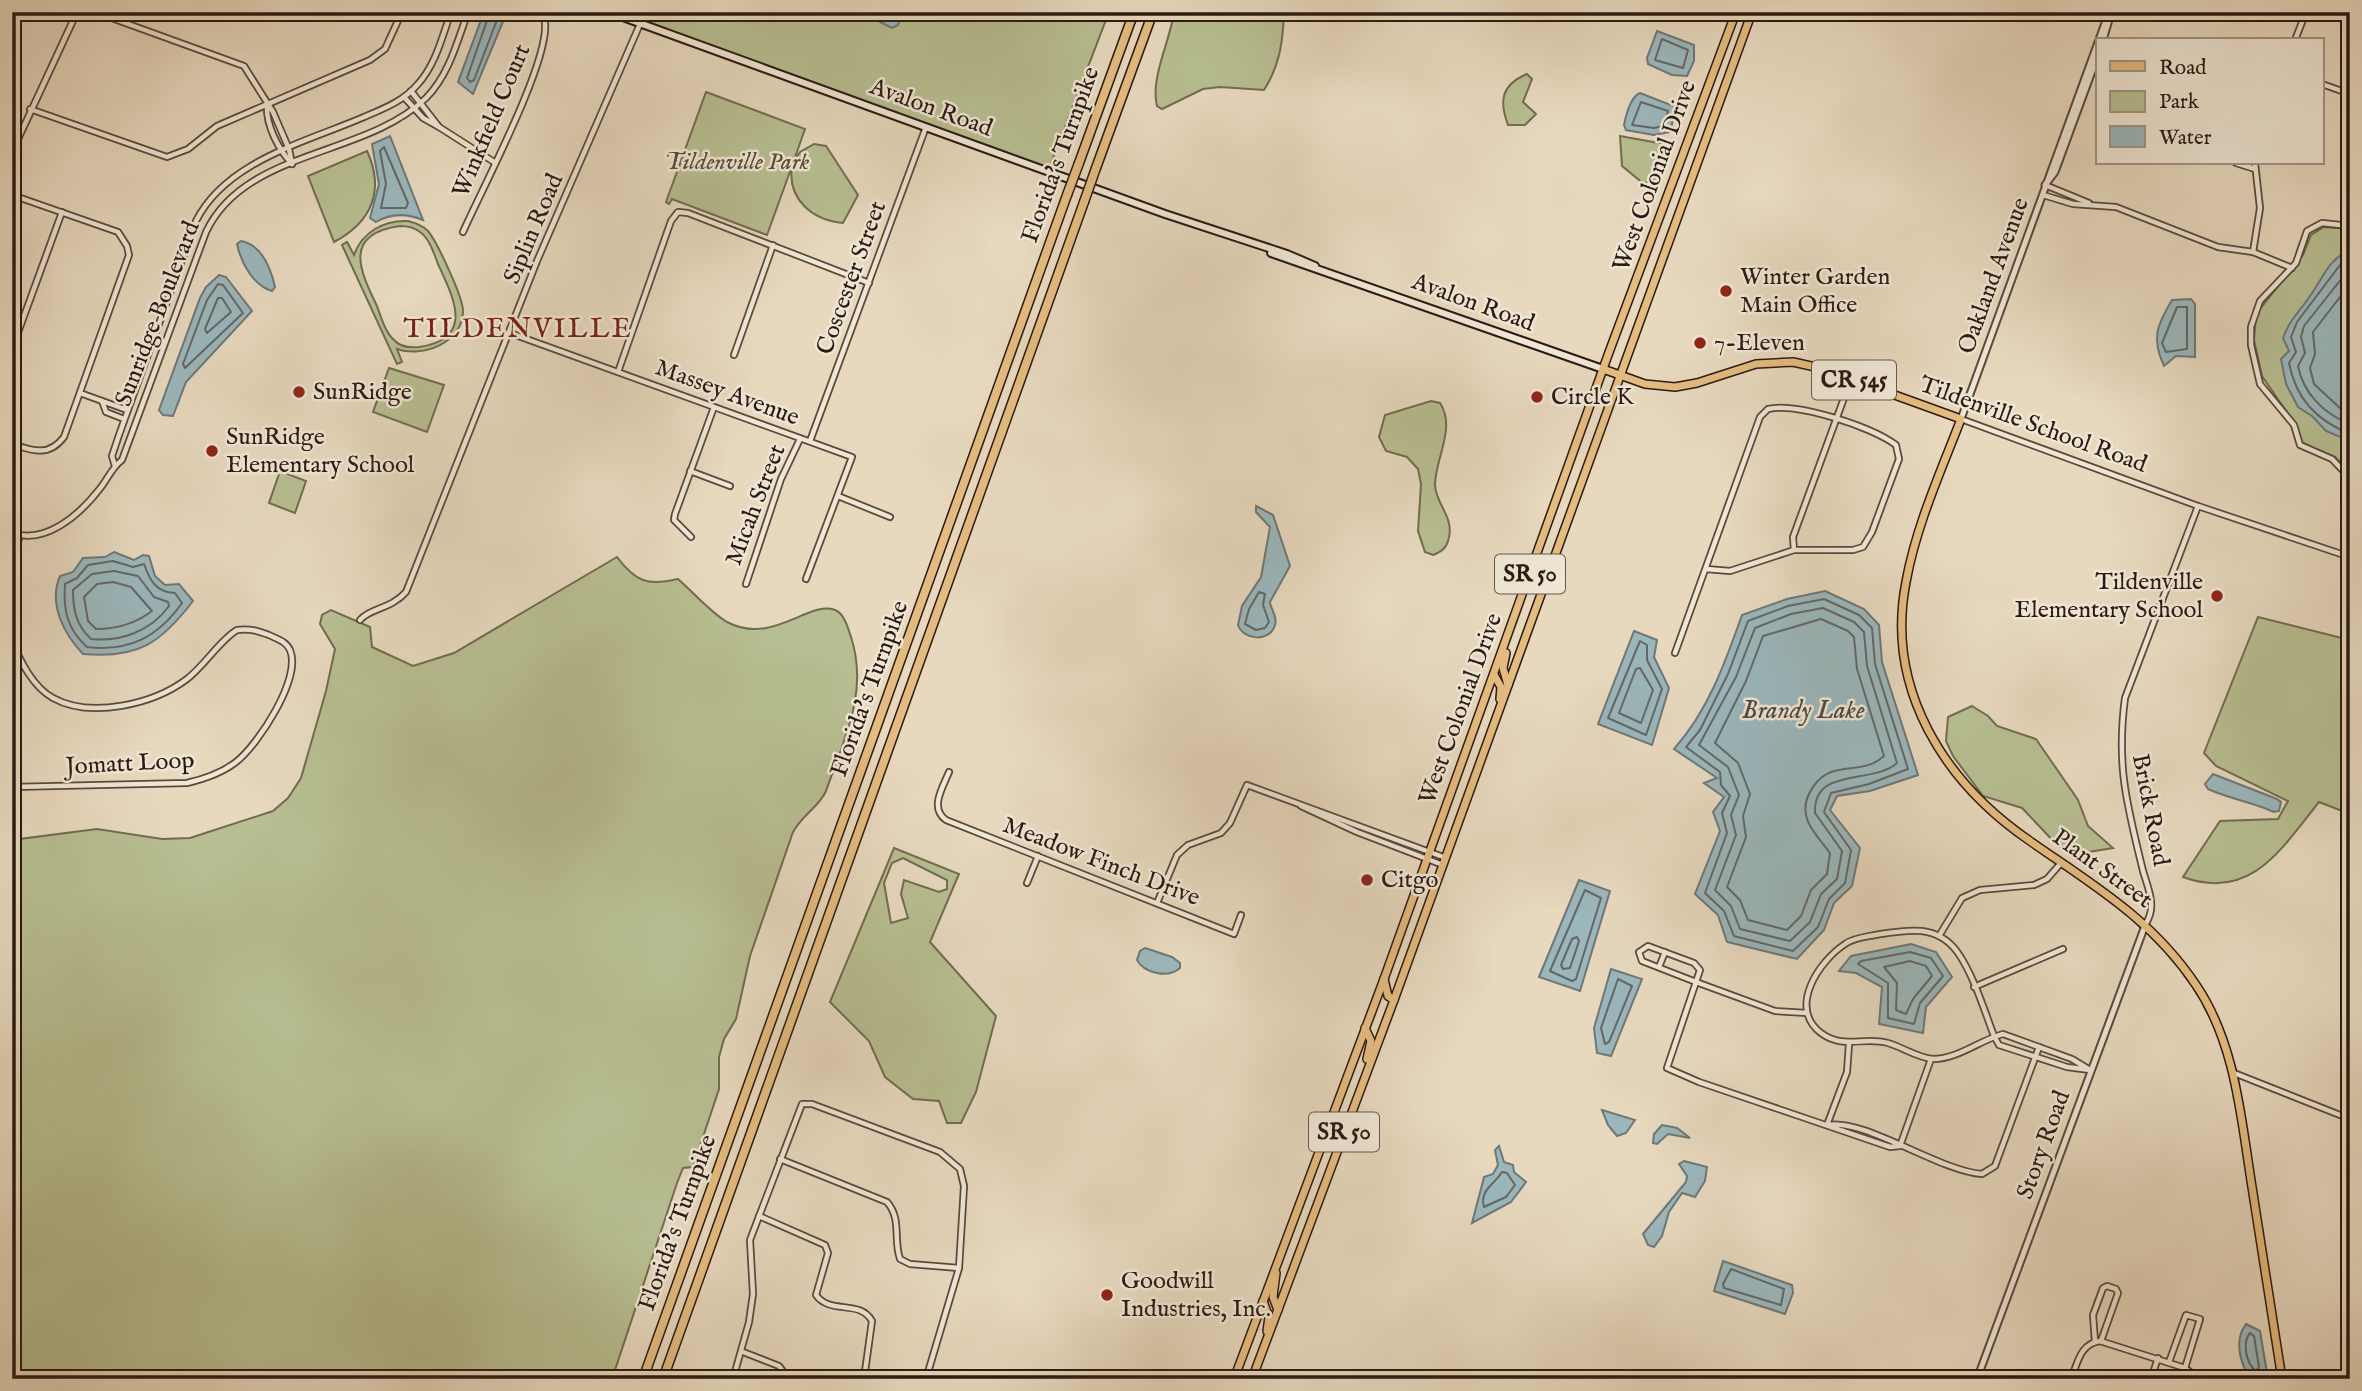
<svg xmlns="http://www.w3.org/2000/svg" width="2362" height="1391" font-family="'IM FELL English',serif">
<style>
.green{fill:#b7be91;stroke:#716c51;stroke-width:2;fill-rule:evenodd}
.water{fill:#9bb7bc;stroke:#6e7878;stroke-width:2}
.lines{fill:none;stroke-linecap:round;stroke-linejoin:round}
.shore{stroke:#636866;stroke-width:2}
.minor-casing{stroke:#5a4a3c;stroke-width:8}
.tertiary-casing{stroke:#5a4a3c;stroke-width:9}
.secondary-casing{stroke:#2b1a11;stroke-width:10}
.primary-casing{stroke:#2b1a11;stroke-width:10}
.trunk-casing{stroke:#2b1a11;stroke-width:10}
.motorway-casing{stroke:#2b1a11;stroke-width:11}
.minor{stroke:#efe6d5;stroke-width:4.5}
.tertiary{stroke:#efe6d5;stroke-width:5}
.secondary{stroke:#efe6d5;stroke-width:6}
.primary{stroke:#e4bc7f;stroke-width:7}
.trunk{stroke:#e4bc7f;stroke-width:7}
.motorway{stroke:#e4bc7f;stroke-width:8}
.motorway-bridge-casing{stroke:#2b1a11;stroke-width:11;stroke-linecap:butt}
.motorway-bridge{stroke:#e4bc7f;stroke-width:8}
.poi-dot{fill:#8f2418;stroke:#efe6d5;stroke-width:2.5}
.labels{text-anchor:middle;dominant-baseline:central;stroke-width:5;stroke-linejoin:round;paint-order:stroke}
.shield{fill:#efe6d5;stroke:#66574c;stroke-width:2}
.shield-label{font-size:23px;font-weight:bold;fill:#2b1a11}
.street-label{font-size:24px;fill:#2b1a11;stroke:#efe6d5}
.park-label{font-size:24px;font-style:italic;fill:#554b37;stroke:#efe6d5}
.poi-label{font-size:24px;fill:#2b1a11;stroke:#efe6d5;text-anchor:start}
.water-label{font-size:26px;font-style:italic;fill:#4d4944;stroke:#efe6d5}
.quarter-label{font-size:28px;letter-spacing:2px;fill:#7a1f14;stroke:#efe6d5}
</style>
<rect width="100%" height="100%" fill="#e7d8be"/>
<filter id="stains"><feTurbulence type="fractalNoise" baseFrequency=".00286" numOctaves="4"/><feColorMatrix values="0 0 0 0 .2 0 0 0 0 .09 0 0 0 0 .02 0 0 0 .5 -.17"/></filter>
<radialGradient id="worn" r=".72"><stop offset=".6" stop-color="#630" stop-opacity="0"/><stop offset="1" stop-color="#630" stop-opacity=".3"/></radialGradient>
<!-- green -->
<g class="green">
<polygon points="638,12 1109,12 1048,171 634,22"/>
<path d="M1174,12h110c-1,29 -4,53 -20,78l-44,-3 -17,2 -41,20 -5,-3c-7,-28 13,-64 17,-94z"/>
<path d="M1527,74l5,5 -9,23 13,12 -11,11h-17c-9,-24 -7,-40 19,-51z"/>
<path d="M706,92l99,37 -12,34 7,-11 14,-8 12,2 32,49 -15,28c-31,-3 -56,-24 -51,-57l-25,69 -95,-36 -3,5 -3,-2z"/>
<polygon points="1620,136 1670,145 1662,175 1644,184 1622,166"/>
<path d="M367,151c18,39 5,71 -33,91l-26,-66z"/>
<path d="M408,221c8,2 14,4 20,10 9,11 35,66 35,80 0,32 -41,47 -66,38l5,13 -5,2 -55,-119 5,-3 7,13c8,-23 30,-35 54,-34zM400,226c7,0 14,1 20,6 10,7 14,22 18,32 15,33 38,75 -19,83 -9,1 -19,0 -25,-7 -9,-8 -13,-23 -17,-34 -17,-35 -35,-72 23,-80z"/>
<polygon points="2324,227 2350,229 2350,472 2335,457 2307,447 2297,437 2295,424 2262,376 2254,340 2256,314 2303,255 2311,235"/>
<polygon points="389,368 444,385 427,432 373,412"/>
<path d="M1431,401l9,2c16,24 -4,54 -5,81 0,21 21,33 13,57 -2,8 -8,11 -15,14l-8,-3 -7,-21 3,-47 -3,-15 -11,-12 -21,-6 -7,-14 6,-22z"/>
<polygon points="280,471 306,481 295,513 269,503"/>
<path d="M617,557c19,25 30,29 61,22 15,13 32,33 49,43 45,24 82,-22 108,-12 9,3 13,18 16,27 18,55 -7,102 -25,154 -7,16 -23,23 -33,41l-43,124 -14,63 -12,20 -5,18v32l-26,78 -10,1 -6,15 -65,196h-600v-539l85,-11 65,10 28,-1 83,-27 15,-13 13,-20 25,-87 9,-42 -15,-25 2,-9 9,-5 39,17 2,20 41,19 41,-13z"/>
<path d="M2258,617l92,23v174l-31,-12c-37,46 -68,100 -136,75l37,-56 58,-2 10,-18 -72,-35 -12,-13z"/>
<polygon points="1972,706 1988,716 1997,726 2036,739 2078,800 2088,826 2113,848 2082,853 2058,846 2022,808 1983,796 1953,756 1946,741 1948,717"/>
<path d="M894,848l65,26 -29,68 66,74 -20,76 -15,31h-14l-8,-22 -26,-2 -28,-22 -16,-36 -39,-39zM903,858l44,22v9l-8,3 -35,-12 -3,14 7,24 -17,5 -7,-40 8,-20z"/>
</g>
<!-- water -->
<g class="water">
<polygon points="484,12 507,12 473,94 458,82"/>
<polygon points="875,12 902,12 898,25 892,28 878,21"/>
<polygon points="1657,31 1694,45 1694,61 1687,76 1672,75 1648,64 1647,58"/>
<path d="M1640,93l36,14 -6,25 -16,3 -28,-5 -2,-5c2,-10 6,-28 16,-32z"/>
<path d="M390,136l33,84c-17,-7 -32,-7 -47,2l-6,-4 9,-34 -7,-40z"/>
<path d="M241,241c21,4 30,28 34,46l-3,4c-19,-6 -31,-28 -35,-47z"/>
<path d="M2350,251v190l-24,-10 -14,-15 -14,-9 -12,-23 -5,-25 8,-8 -6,-13c8,-21 16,-25 27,-42 12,-16 19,-39 40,-45z"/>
<polygon points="219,275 226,277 252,311 186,382 173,416 163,415 159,410 200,298 206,287"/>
<path d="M2191,299l4,5v53l-19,-1 -12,10c-13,-28 -7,-41 8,-66z"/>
<path d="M1256,506l17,9 17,51 -20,36c1,8 8,15 5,23 -5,18 -32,15 -37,0l4,-19 19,-29 9,-50 -14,-15z"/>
<path d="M114,552l20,8 9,-5 6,1 6,20 10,9 14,-1 14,17c-32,42 -55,58 -110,53 -19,-20 -35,-50 -23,-78l13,-4 10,-14 22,-1z"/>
<path d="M1825,591l39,18 15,16 3,37 36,113 -48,16 -33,5 -7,14 30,38 -8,38 -18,17 -10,27 -27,29 -70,-17 -9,-27 -23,-21 25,-63 -7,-19 11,-15 -20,-14 13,-5 -43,-29c34,-38 51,-86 68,-134l45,-16z"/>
<polygon points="1634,631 1657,640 1654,657 1669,688 1652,745 1598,724"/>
<path d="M2213,774l64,25 4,3 -2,9 -5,1c-22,-10 -44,-13 -66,-23l-3,-5z"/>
<polygon points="1579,880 1610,891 1580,991 1539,977"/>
<polygon points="1911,944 1936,952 1952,977 1926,1007 1923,1033 1879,1024 1882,987 1856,973 1839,971 1851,956"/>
<path d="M1145,948l27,9 8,6v5c-12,11 -36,5 -43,-8l3,-9z"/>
<polygon points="1611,969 1642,979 1611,1056 1597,1053 1594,1028"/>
<polygon points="1602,1110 1635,1120 1626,1133 1617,1136 1608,1125"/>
<polygon points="1662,1125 1677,1128 1690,1138 1668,1134 1657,1144 1653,1143 1654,1134"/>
<polygon points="1499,1146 1504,1162 1513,1165 1514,1172 1526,1182 1511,1202 1472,1223 1484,1177 1493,1174 1498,1165 1495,1150"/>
<polygon points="1684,1161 1707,1167 1705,1181 1695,1197 1682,1193 1669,1212 1662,1236 1654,1247 1648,1245 1643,1234 1686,1182 1687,1176 1679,1164"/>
<polygon points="1723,1261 1792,1285 1793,1293 1785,1314 1714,1291"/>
<path d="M2246,1324l14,7 8,48h-19c-8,-17 -16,-38 -3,-55z"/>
</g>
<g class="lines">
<!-- shore -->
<g class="shore">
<polyline points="490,12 467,78 470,82 474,80 500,12"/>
<polygon points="1662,39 1688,50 1683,68 1655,60"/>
<polygon points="1641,102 1668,111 1664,126 1654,128 1632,125"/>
<polygon points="384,147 408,203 406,208 381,208 386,184 380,151"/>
<path d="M2350,259l-7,2 -46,61 -6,15 5,15 -7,11c7,36 27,57 61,71"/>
<path d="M2350,268l-46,58 -3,11 4,16 -7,13c5,27 26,48 52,58"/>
<polygon points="218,284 223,285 243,313 185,368 183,364 207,300"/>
<polyline points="2350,284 2313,332 2315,354 2310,368 2314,384 2341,409 2350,413"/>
<polygon points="222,298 231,312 207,333 205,329 218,298"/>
<polygon points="2187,307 2187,349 2166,352 2162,343 2177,307"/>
<path d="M113,561l20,6 11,-3c6,17 12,28 31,29l7,10c-24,34 -53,49 -95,44 -20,-18 -24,-37 -22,-63l12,-6 11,-13z"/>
<path d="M114,571l24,5 16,21 14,5 1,4c-18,25 -48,36 -78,33 -15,-14 -18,-29 -18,-49l19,-16z"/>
<path d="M113,582l18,5 21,24c-17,13 -36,18 -56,18l-8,-8 -4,-24 13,-13z"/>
<polygon points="1259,592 1265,594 1263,605 1269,622 1265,628 1256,630 1245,624 1249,609"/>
<polygon points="1824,599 1859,615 1872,628 1875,664 1908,769 1869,784 1831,793 1824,812 1851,850 1845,883 1829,899 1818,927 1793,951 1734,936 1724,911 1705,893 1727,833 1722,813 1730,796 1721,785 1720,772 1686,747 1700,730 1728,674 1748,621 1788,606"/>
<path d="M1823,608l31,14 10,10 3,34 30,97c-24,22 -84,3 -82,50l27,38 -5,28 -16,15 -11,28 -20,19 -50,-12 -9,-23 -16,-16 21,-55 -5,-20 8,-20 -11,-28 -29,-22 37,-68 19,-49 36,-14z"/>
<path d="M1821,619l27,12 6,6 3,32 27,87c-25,23 -56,-1 -75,38 -12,24 8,41 21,59l-3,21 -16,16 -10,26 -14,14 -39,-10 -8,-20 -13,-13 19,-50 -3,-21 7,-22 -12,-31 -23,-20 31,-62 17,-45z"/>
<polygon points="1640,641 1647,645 1647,660 1662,689 1646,735 1608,718"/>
<polygon points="1640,668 1653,690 1641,723 1619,713 1636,669"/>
<polygon points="1585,890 1601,898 1576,979 1572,981 1550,971"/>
<polygon points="1577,937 1579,941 1570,968 1563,969 1561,965 1572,939"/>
<polygon points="1910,952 1931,958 1943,976 1920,1003 1914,1024 1888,1018 1888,983 1858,964 1861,961"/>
<polygon points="1910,961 1926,966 1932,976 1913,999 1906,1014 1896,1010 1897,983 1884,967"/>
<polygon points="1618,979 1632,986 1609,1042 1605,1044 1601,1028"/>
<path d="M1502,1172l5,1 8,12 -9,12 -22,10c-5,-17 11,-23 18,-35z"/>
<polygon points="1731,1269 1784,1289 1781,1305 1724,1288 1723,1284"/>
<path d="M2250,1333l4,3 5,31 -3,4c-10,-7 -14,-29 -6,-38z"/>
</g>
<defs>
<g id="minor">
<polyline points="95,12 244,66 273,112 289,149 292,164"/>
<polyline points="1736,12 1750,17"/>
<polyline points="2295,40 2306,12"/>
<polyline points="2322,84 2350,94"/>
<polyline points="404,97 423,118 439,127 411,91"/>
<path d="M267,106c-1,20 12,44 25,58"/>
<polyline points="30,109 167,157 188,149 217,126 370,60 385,49 402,12"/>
<polyline points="439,127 494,162"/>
<polyline points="12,152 77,12"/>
<polyline points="2236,163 2255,169"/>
<polyline points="2045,185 2089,203"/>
<path d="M12,195l106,37 9,14 2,9 -65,182c-15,20 -31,14 -52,7"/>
<polyline points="2043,195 2073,204 2116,207 2218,247 2253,252 2292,268"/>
<polyline points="2349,226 2347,183 2350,137"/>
<polyline points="2350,226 2322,223 2307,231 2296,263 2260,301 2251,327 2251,345 2260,384 2294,425 2300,445 2332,459 2350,478"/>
<path d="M463,232c19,-43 86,-169 82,-209"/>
<polyline points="2253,252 2260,208 2255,163"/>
<polyline points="510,333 852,457 806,579"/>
<polyline points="12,349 62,212"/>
<polyline points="734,355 773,245"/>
<polyline points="618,372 671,221 678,212 688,213 869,283"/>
<polyline points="80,393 127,410"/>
<polyline points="102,401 106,412 124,419"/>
<polyline points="1961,419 2198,506 2350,557"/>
<polyline points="810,441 926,127"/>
<path d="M115,466l-3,-10 7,-21 77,-214c30,-60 110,-79 168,-104 19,-8 40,-16 54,-33 18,-20 24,-47 33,-72"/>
<polyline points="690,471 730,486"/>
<polyline points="838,496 890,517"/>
<path d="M12,533c33,12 67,-18 86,-42 9,-10 13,-23 24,-31l84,-228c39,-83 160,-75 220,-134 23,-23 31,-56 42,-86"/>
<polyline points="691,537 674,520 675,514 714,407"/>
<polyline points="1794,550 1793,537 1851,379"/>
<polyline points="12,558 20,536"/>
<polyline points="746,584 781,479 800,439"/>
<path d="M360,620c10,-12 31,-11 46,-28l131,-331 103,-237"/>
<path d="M12,642c9,20 21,45 41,56 38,21 101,6 134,-19 18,-14 33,-39 50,-49 12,-2 21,1 32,5 8,4 17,6 21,15 12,28 -32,95 -54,112 -14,11 -32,17 -49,21l-175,4"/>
<path d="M1675,653l85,-236 8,-8c29,-7 104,18 128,36l3,14 -27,73 -9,15 -10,3h-59l-64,21 -24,-2"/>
<path d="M949,772c-6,15 -20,36 -3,48l288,114 7,-19"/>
<polyline points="1301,806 1357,832 1443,865"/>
<polyline points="1027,883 1038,856"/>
<polyline points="1157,903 1177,855 1188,845 1221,833 1230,823 1247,785 1446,858"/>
<path d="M2146,923c11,-16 2,-35 -3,-52 -16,-66 -27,-105 -18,-173l73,-192"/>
<polyline points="1939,936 1962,898 1980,890 2034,885 2047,879 2061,863"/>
<polygon points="1648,946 1694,963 1700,970 1696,982 1642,961 1639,952"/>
<polyline points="1659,967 1665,952"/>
<polyline points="1974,987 2063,949"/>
<polyline points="1807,1013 1775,1011 1696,982 1667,1068 1699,1082 1890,1147 1900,1146"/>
<path d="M2090,1070l-23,-3 -68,-22 -5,-9c-9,-24 -21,-62 -36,-83 -21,-30 -53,-23 -83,-18 -10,2 -22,3 -30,9 -27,18 -57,64 -24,89 23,17 42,3 67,10 14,4 30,15 45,16 25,0 47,-19 70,-25l69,25 18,11"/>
<polyline points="2234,1073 2350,1119"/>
<polyline points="1827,1125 1847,1072 1849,1044"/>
<path d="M1828,1125c36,-7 111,46 154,49l13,-8 44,-119"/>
<polyline points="1900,1146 1931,1059"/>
<path d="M780,1159l107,43c15,17 6,37 13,57l10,5 49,4"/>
<path d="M759,1216l66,29 3,8 -12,42c14,20 44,4 56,26l-8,58"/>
<polyline points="2095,1342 2093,1315 2103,1288 2107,1286 2116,1289 2118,1293 2101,1341"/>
<polyline points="743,1352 779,1366 789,1379"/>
<polyline points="2169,1362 2186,1315 2200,1319 2185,1368"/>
<polyline points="733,1379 749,1322 753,1294 750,1240 802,1104 812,1104 940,1152 960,1169 964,1186 959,1268 926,1379"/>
<path d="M2071,1379c7,-17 9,-35 29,-38l85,27 14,11"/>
<polyline points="2151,1379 2158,1358"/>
</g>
<g id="tertiary">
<polyline points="2103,40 2111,13"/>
<polyline points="2045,185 2055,172 2098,55"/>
<polyline points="1961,419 2109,12"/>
<polyline points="1977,1379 2146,923"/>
</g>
<g id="secondary">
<polyline points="609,12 1165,214 1287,254 1315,266"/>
<polyline points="1271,253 1603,369"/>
</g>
<path id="primary" d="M1603,369l42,15 30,3 22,-4 59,-19 37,-2 27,6 141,51c-20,52 -45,107 -55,163 -21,107 38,200 124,259 63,44 122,78 166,144 40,59 45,134 56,202 10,64 20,128 30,192"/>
<g id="trunk">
<polyline points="1506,653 1503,668 1508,685"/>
<polyline points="1494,675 1501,687 1500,699"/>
<polyline points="1384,979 1388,996 1394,1000"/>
<polyline points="1365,1028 1371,1041 1367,1059"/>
<polyline points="1276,1273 1273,1297 1278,1310"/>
<polyline points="1263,1301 1269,1317 1267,1331"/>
<polyline points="1234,1379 1384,979 1608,355 1736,12"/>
<polyline points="1252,1379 1394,1000 1752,12"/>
</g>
<g id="motorway">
<polyline points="1079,163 1134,12"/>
<polyline points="1096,168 1153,12"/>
<polyline points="643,1379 1067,195"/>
<polyline points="663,1379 1084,202"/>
</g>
</defs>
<!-- minor casing -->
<use href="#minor" class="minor-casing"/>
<!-- tertiary casing -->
<use href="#tertiary" class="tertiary-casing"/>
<!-- secondary casing -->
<use href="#secondary" class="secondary-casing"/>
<!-- primary casing -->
<use href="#primary" class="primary-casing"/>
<!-- trunk casing -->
<use href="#trunk" class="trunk-casing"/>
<!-- motorway casing -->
<use href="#motorway" class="motorway-casing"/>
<!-- minor -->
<use href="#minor" class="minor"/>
<!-- tertiary -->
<use href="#tertiary" class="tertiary"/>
<!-- secondary -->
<use href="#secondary" class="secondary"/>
<!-- primary -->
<use href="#primary" class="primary"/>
<!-- trunk -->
<use href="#trunk" class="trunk"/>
<!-- motorway -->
<use href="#motorway" class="motorway"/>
<defs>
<g id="motorway-bridge">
<polyline points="1067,195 1079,163"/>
<polyline points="1084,202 1096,168"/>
</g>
</defs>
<!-- motorway-bridge casing -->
<use href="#motorway-bridge" class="motorway-bridge-casing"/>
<!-- motorway-bridge -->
<use href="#motorway-bridge" class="motorway-bridge"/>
</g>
<!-- markers -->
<g class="poi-dot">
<circle cx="1726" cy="291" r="7"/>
<circle cx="1700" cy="343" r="7"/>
<circle cx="299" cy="392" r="7"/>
<circle cx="1537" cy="397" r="7"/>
<circle cx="212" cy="451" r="7"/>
<circle cx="2217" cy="596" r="7"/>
<circle cx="1367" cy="880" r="7"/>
<circle cx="1107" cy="1295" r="7"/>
</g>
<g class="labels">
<!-- shield labels -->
<g class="shield">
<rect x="1812" y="360.5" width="84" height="39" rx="5"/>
<rect x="1495" y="554.5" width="70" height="39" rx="5"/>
<rect x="1309" y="1112.5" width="70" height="39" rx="5"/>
</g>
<g class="shield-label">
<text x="1854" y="380">CR 545</text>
<text x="1530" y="574">SR 50</text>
<text x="1344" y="1132">SR 50</text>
</g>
<!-- street labels -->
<g class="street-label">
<text transform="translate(931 108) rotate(20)">Avalon Road</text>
<text transform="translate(492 121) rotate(-67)">Winkfield Court</text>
<text transform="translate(1061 155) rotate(-70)">Florida's Turnpike</text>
<text transform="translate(1655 176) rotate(-70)">West Colonial Drive</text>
<text transform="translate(534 229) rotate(-67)">Siplin Road</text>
<text transform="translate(1994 276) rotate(-70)">Oakland Avenue</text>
<text transform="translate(852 278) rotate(-70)">Coscester Street</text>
<text transform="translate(1473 303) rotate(20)">Avalon Road</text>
<text transform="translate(158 314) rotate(-69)">Sunridge Boulevard</text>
<text transform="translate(727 393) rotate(20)">Massey Avenue</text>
<text transform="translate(2033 425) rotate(20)">Tildenville School Road</text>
<text transform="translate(756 505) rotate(-69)">Micah Street</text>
<text transform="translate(870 689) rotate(-70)">Florida's Turnpike</text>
<text transform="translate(1461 709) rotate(-70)">West Colonial Drive</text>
<text transform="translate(130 764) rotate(-3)">Jomatt Loop</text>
<text transform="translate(2150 810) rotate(79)">Brick Road</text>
<text transform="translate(1101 862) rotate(21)">Meadow Finch Drive</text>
<text transform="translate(2102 869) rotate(36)">Plant Street</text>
<text transform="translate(2044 1145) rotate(-70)">Story Road</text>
<text transform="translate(678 1223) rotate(-70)">Florida's Turnpike</text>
</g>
<!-- park labels -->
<g class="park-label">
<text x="737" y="162">Tildenville Park</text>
</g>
<!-- poi labels -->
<g class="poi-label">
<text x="1740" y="277">Winter Garden<tspan x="1740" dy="28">Main Office</tspan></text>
<text x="1714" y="343">7-Eleven</text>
<text x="313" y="392">SunRidge</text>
<text x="1551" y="397">Circle K</text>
<text x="226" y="437">SunRidge<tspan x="226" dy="28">Elementary School</tspan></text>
<text x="2203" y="582" text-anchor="end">Tildenville<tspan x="2203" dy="28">Elementary School</tspan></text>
<text x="1381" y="880">Citgo</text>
<text x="1121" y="1281">Goodwill<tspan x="1121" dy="28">Industries, Inc.</tspan></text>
</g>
<!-- water labels -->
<g class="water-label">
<text x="1803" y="710">Brandy Lake</text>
</g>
<!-- quarter labels -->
<g class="quarter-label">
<text x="518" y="329">TILDENVILLE</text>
</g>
</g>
<!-- margin -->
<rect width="2362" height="1391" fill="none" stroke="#e7d8be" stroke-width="42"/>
<rect x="14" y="14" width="2334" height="1363" fill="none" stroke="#2b1a11" stroke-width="3.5"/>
<rect x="21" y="21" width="2320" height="1349" fill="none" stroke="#2b1a11" stroke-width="2"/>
<!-- legend -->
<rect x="2096" y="38" width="228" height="126" fill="#efe6d5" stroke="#a19487" stroke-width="2"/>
<rect x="2110" y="61" width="35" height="10" fill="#e4bc7f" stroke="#a19487" stroke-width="2"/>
<text x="2159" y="74" font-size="21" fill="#2b1a11">Road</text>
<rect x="2110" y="91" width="35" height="21" fill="#b7be91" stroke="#a19487" stroke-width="2"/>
<text x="2159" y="108" font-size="21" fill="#2b1a11">Park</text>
<rect x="2110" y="126" width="35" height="21" fill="#9bb7bc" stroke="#a19487" stroke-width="2"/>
<text x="2159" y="144" font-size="21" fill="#2b1a11">Water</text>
<rect width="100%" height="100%" filter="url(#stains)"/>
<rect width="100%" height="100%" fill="url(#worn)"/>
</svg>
